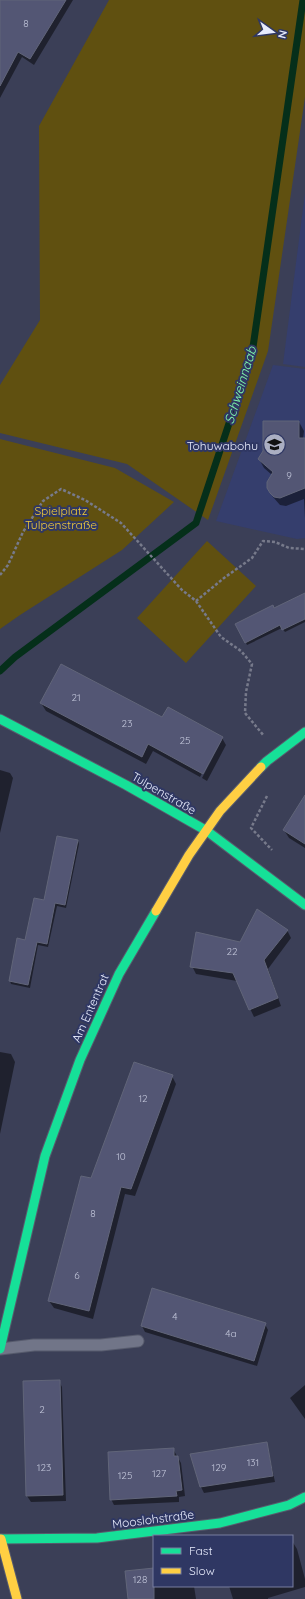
<svg xmlns="http://www.w3.org/2000/svg" width="305" height="1599" font-family="Quicksand,sans-serif">
<style>
.built{fill:#353e6d}
.green{fill:#605010}
.shadow{fill:#0007}
.lines{fill:none;stroke-linecap:round;stroke-linejoin:round}
.stream{stroke:#052f1a;stroke-width:7}
.building{fill:#535674;stroke:#616579}
.lane-casing{stroke:#575b6d;stroke-width:13}
.fast-casing{stroke:#575b6d;stroke-width:11}
.slow-casing{stroke:#575b6d;stroke-width:11}
.path{stroke:#777a8b;stroke-width:2.5;stroke-dasharray:3 2;stroke-linecap:butt}
.lane{stroke:#717588;stroke-width:11}
.fast{stroke:#16e098;stroke-width:9}
.slow{stroke:#ffcf43;stroke-width:9}
.labels{text-anchor:middle;dominant-baseline:central;stroke-width:4;stroke-linejoin:round;paint-order:stroke}
.number-label{font-size:10px;fill:#c2c6da}
.poi-label{font-size:12px;fill:#e7ebfc;stroke:#2f3763;text-anchor:end}
.park-label{font-size:12px;fill:#f0ca3a;stroke:#2f3763}
.street-label{font-size:12px;fill:#e7ebfc;stroke:#2f3763}
.water-label{font-size:13px;font-style:italic;fill:#81fcac;stroke:#2f3763}
</style>
<rect width="100%" height="100%" fill="#3b3f57"/>
<!-- built -->
<path class="built" d="M 305,193 L 305,367 L 283,364 Z
M 273,365 L 305,369 L 305,538 L 297,539 L 216,521 Z"/>
<!-- green -->
<path class="green" d="M 109,0 L 305,0 L 305,97 L 268,351 L 208,520 L 127,464 L 0,433 L 0,385 L 40,320 L 39,126 Z
M 0,439 L 115,468 L 174,502 L 122,550 L 20,615 L 0,629 Z
M 207,541 L 256,586 L 186,663 L 137,618 Z"/>
<!-- shadow -->
<path class="shadow" d="M 4,0 L 73,0 L 34,65 L 22,57 L 0,98 L 0,7 Z
M 299,422 L 304,431 L 303,439 L 305,439 L 305,518 L 304,499 L 286,506 L 280,505 L 273,497 L 268,488 L 272,475 L 264,468 L 259,459 Z
M 305,594 L 305,622 L 285,632 L 282,628 L 247,645 L 237,624 L 274,610 Z
M 41,703 L 222,738 L 226,745 L 207,781 L 202,778 L 222,740 L 220,740 L 200,777 L 153,751 L 146,764 L 46,711 Z
M 0,770 L 10,773 L 13,778 L 0,833 Z
M 305,797 L 305,848 L 289,838 L 284,830 Z
M 78,841 L 79,844 L 66,908 L 57,906 L 48,947 L 38,945 L 30,988 L 11,984 L 10,981 L 26,941 L 45,901 Z
M 287,930 L 291,938 L 268,969 L 281,1006 L 254,1017 L 237,981 L 196,974 L 192,966 L 240,943 Z
M 0,1052 L 11,1054 L 15,1062 L 0,1134 Z
M 172,1076 L 176,1084 L 135,1196 L 125,1194 L 93,1319 L 54,1308 L 49,1301 L 91,1180 Z
M 153,1290 L 265,1324 L 268,1330 L 257,1366 L 145,1332 L 142,1326 Z
M 59,1381 L 62,1387 L 66,1501 L 31,1502 L 27,1496 L 24,1382 Z
M 305,1385 L 305,1419 L 290,1398 Z
M 173,1449 L 181,1463 L 185,1496 L 179,1497 L 179,1502 L 114,1505 L 111,1499 Z
M 268,1449 L 275,1482 L 204,1493 L 201,1487 L 191,1455 Z
M 292,1541 L 297,1549 L 305,1579 L 305,1587 L 268,1598 L 268,1599 L 233,1599 L 229,1586 L 292,1586 Z
M 154,1569 L 154,1586 L 194,1586 L 196,1599 L 129,1599 Z"/>
<g class="lines">
<!-- stream -->
<path class="stream" d="M 0,671 L 15,657 L 196,523 L 252,354 L 303,0"/>
</g>
<!-- building -->
<path class="building" d="M 0,0 L 66,0 L 30,59 L 18,52 L 0,86 Z
M 263,421 L 299,421 L 299,438 L 305,438 L 305,488 L 280,498 L 274,497 L 270,493 L 267,488 L 267,482 L 273,472 L 258,459 L 263,451 Z
M 305,593 L 305,619 L 282,630 L 280,625 L 245,643 L 235,624 L 273,605 L 274,608 Z
M 61,664 L 162,717 L 168,707 L 223,737 L 203,774 L 148,744 L 142,757 L 40,703 Z
M 305,795 L 305,844 L 283,830 Z
M 57,836 L 78,840 L 65,905 L 55,903 L 47,944 L 37,942 L 28,985 L 9,981 L 17,938 L 25,940 L 34,898 L 44,900 Z
M 257,909 L 288,930 L 264,960 L 278,998 L 249,1010 L 233,973 L 190,967 L 196,932 L 240,942 Z
M 134,1062 L 173,1075 L 131,1189 L 121,1187 L 89,1311 L 48,1301 L 81,1176 L 91,1178 Z
M 152,1288 L 266,1323 L 254,1361 L 141,1326 Z
M 60,1380 L 63,1495 L 26,1496 L 23,1381 Z
M 267,1442 L 273,1476 L 200,1487 L 190,1454 Z
M 174,1448 L 174,1456 L 178,1456 L 182,1490 L 176,1491 L 177,1496 L 110,1500 L 108,1452 Z
M 154,1568 L 154,1599 L 128,1599 L 125,1571 Z"/>
<g class="lines">
<defs>
<path id="lane" d="M 0,1349 L 34,1345 L 101,1345 L 138,1341"/>
<path id="fast" d="M 0,719 L 126,785 L 207,831 L 305,905
M 261,767 L 267,761 L 305,732
M 0,1349 L 45,1156 L 80,1060 L 119,974 L 156,911
M 0,1539 L 97,1538 L 220,1523 L 289,1505 L 305,1497"/>
<path id="slow" d="M 156,911 L 189,855 L 220,811 L 261,767
M 1,1539 L 17,1599"/>
</defs>
<!-- lane casing -->
<use href="#lane" class="lane-casing"/>
<!-- fast casing -->
<use href="#fast" class="fast-casing"/>
<!-- slow casing -->
<use href="#slow" class="slow-casing"/>
<!-- path -->
<path class="path" d="M 0,575 L 8,565 L 23,532 L 43,501 L 61,489 L 85,500 L 121,523 L 182,590 L 196,601 L 224,578 L 252,558 L 263,541 L 275,542 L 289,548 L 305,549
M 196,601 L 221,637 L 241,651 L 252,664 L 246,692 L 245,713 L 264,736
M 267,796 L 251,828 L 272,850"/>
<!-- lane -->
<use href="#lane" class="lane"/>
<!-- fast -->
<use href="#fast" class="fast"/>
<!-- slow -->
<use href="#slow" class="slow"/>
</g>
<!-- icons -->
<defs>
<symbol id="school-disc" viewBox="-11 -11 22 22"><circle r="9.5" fill="#abafc2" stroke="#2f3763"/><path d="M0-5L7-2L0 1L-7-2ZM-4 1L0 2.5L4 1V4Q0 6-4 4Z" fill="#111"/></symbol>
</defs>
<g fill-rule="evenodd">
<use href="#school-disc" x="262" y="432" width="25" height="25"/>
</g>
<g class="labels">
<!-- number labels -->
<g class="number-label">
<text x="26" y="23">8</text>
<text x="289" y="475">9</text>
<text x="76" y="697">21</text>
<text x="127" y="723">23</text>
<text x="185" y="740">25</text>
<text x="232" y="951">22</text>
<text x="143" y="1098">12</text>
<text x="121" y="1156">10</text>
<text x="93" y="1213">8</text>
<text x="77" y="1275">6</text>
<text x="175" y="1316">4</text>
<text x="231" y="1333">4a</text>
<text x="42" y="1409">2</text>
<text x="253" y="1462">131</text>
<text x="44" y="1467">123</text>
<text x="219" y="1467">129</text>
<text x="159" y="1473">127</text>
<text x="125" y="1475">125</text>
<text x="140" y="1579">128</text>
</g>
<!-- poi labels -->
<g class="poi-label">
<text x="258" y="445">Tohuwabohu</text>
</g>
<!-- park labels -->
<g class="park-label">
<text x="61" y="510">Spielplatz<tspan x="61" dy="14">Tulpenstraße</tspan></text>
</g>
<!-- street labels -->
<g class="street-label">
<text transform="translate(164 793) rotate(30)">Tulpenstraße</text>
<text transform="translate(90 1008) rotate(-66)">Am Ententrat</text>
<text transform="translate(153 1519) rotate(-7)">Mooslohstraße</text>
</g>
<!-- water labels -->
<g class="water-label">
<text transform="translate(240 385) rotate(-73)">Schweinnaab</text>
</g>
</g>
<!-- legend -->
<rect x="153" y="1535" width="140" height="52" fill="#2f3763" stroke="#797fa0"/>
<rect x="161" y="1548" width="20" height="6" fill="#16e098" stroke="#797fa0"/>
<text x="189" y="1555" font-size="12" fill="#e7ebfc">Fast</text>
<rect x="161" y="1568" width="20" height="6" fill="#ffcf43" stroke="#797fa0"/>
<text x="189" y="1575" font-size="12" fill="#e7ebfc">Slow</text>
<!-- north arrow -->
<g transform="translate(273 32) rotate(104)" stroke="#2f3763" stroke-width="3" paint-order="stroke">
<path d="M0-3L7 15L0 10L-7 15Z" fill="#e7ebfc"/>
<text y="-6" font-size="11" font-weight="bold" text-anchor="middle" fill="#e7ebfc">N</text>
</g>
</svg>
